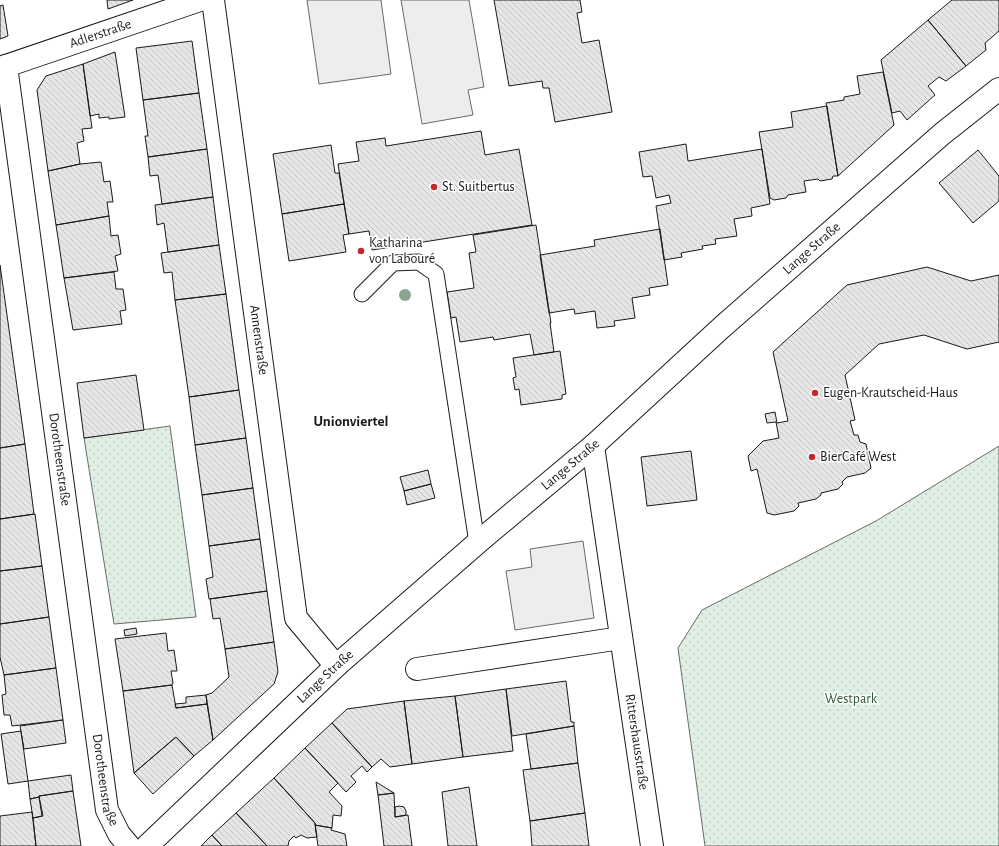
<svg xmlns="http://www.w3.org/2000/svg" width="999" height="846" font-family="'Alegreya Sans',sans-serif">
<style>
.park{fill:url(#park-dots);stroke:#6a6a6a}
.parking{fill:#ededed;stroke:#6a6a6a}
.building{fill:url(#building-back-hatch);stroke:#1a1a1a}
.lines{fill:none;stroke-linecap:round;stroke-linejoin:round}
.lane-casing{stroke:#1a1a1a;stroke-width:17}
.street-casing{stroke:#1a1a1a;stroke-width:24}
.lane{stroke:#fff;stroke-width:15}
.street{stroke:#fff;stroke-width:22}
.tree{fill:#8aa48f}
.poi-dot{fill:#c62828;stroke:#fff;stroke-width:1.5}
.labels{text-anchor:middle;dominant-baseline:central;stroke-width:3;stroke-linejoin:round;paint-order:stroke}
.street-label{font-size:14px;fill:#1a1a1a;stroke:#fff}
.poi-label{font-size:14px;fill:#1a1a1a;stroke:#fff;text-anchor:start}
.park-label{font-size:14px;fill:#2b5a34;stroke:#fff}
.neighbourhood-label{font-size:15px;font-weight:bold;fill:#1a1a1a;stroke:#fff}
</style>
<defs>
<pattern id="park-dots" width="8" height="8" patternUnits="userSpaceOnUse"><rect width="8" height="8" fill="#e0efe3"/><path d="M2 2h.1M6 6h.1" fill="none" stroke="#c0ccc2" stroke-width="1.8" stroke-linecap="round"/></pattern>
<pattern id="building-back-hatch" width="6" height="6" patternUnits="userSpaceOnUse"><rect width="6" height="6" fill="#e6e6e6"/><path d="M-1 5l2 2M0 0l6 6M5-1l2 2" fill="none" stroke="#c5c5c5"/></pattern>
</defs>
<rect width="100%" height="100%" fill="#fff"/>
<!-- park -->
<path class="park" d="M 170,426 L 196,617 L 114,624 L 84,438 Z
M 999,446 L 999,846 L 705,846 L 678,648 L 702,610 L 876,521 Z"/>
<!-- parking -->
<path class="parking" d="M 307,0 L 381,0 L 391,74 L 319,84 Z
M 401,0 L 469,0 L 484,87 L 468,90 L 473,115 L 422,124 Z
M 583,541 L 594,618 L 515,630 L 506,571 L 532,567 L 530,549 Z"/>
<!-- building -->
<path class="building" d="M 107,0 L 133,0 L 108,9 Z
M 494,0 L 580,0 L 582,12 L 577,13 L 582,43 L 599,40 L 612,112 L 555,122 L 549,88 L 543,88 L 542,81 L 509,86 Z
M 952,0 L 999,0 L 999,31 L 985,43 L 986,50 L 966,66 L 928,20 Z
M 3,5 L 8,36 L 0,39 L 0,6 Z
M 928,20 L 966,66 L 946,81 L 939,77 L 928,86 L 935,95 L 907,120 L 900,111 L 892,113 L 881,60 Z
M 192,41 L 199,93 L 143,100 L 136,48 Z
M 115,52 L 125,117 L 109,119 L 109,117 L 99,118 L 99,114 L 90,116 L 83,64 Z
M 83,64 L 92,128 L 82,129 L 84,141 L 77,143 L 80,164 L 48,171 L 37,90 L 46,76 Z
M 883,72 L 894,125 L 838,176 L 826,103 L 844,100 L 844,97 L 860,94 L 857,76 Z
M 199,93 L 207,149 L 148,157 L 145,136 L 148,136 L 143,100 Z
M 827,106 L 838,176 L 833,176 L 832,179 L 820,181 L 818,179 L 804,181 L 806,192 L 788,195 L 786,198 L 774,200 L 770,198 L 759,132 L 793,127 L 791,112 Z
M 481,131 L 485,155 L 519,149 L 532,225 L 372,250 L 369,231 L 349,234 L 338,164 L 359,161 L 356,142 L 385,138 L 386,146 Z
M 686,144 L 688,161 L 762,149 L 770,204 L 751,208 L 752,216 L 734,219 L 737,236 L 715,239 L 716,244 L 702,246 L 703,249 L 681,253 L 682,257 L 664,260 L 656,206 L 671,203 L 669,195 L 656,198 L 652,176 L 643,177 L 639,152 Z
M 331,145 L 335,173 L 339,173 L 344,204 L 282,214 L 273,154 Z
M 207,149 L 213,197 L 162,204 L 158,175 L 150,176 L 148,157 Z
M 978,150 L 999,176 L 999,201 L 973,223 L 939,183 Z
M 101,162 L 104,182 L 110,181 L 113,202 L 107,202 L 109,216 L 56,225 L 48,171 L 80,164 Z
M 213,197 L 219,245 L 168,252 L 164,223 L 157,225 L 155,205 Z
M 344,204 L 349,234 L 343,235 L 346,252 L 289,261 L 282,214 Z
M 109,216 L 111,236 L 118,235 L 121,254 L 115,256 L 118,271 L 64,278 L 56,225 Z
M 536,225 L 551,323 L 550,323 L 554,352 L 534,355 L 530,334 L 494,340 L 493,337 L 460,342 L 456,317 L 451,318 L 447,292 L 474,288 L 469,253 L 476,252 L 473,235 Z
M 660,229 L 668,285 L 649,288 L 650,295 L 632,298 L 635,318 L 614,321 L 615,326 L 597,328 L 595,311 L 575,314 L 574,309 L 549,313 L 540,255 L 595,246 L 594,240 Z
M 219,245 L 226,294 L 175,300 L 172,272 L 164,273 L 161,253 Z
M 0,265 L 25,444 L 0,448 Z
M 927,267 L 971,281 L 999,275 L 999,342 L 967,349 L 924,335 L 879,344 L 845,375 L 855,420 L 850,421 L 854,435 L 858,435 L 860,442 L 866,444 L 871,468 L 865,473 L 847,477 L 842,482 L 843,484 L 838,489 L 821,493 L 821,495 L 816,499 L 798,503 L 799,506 L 794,511 L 774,515 L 767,513 L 757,469 L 751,471 L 748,456 L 763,441 L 779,438 L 776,422 L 767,423 L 765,414 L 775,412 L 777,423 L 788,421 L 773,352 L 847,285 Z
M 114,272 L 116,289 L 123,289 L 126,310 L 120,311 L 122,324 L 73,330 L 64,278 Z
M 226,294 L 239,390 L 189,397 L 175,300 Z
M 560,351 L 566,394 L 562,395 L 562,399 L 521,405 L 519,389 L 515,390 L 513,378 L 516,377 L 513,358 Z
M 136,375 L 144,430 L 84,438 L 77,383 Z
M 239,390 L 246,438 L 195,445 L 189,397 Z
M 246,438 L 253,488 L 202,495 L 195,445 Z
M 25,444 L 34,514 L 0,519 L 0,448 Z
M 691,451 L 697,500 L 647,506 L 641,457 Z
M 428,470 L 431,484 L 404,491 L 400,477 Z
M 431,484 L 435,498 L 407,505 L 404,491 Z
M 253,488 L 260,539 L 209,546 L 202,495 Z
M 35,514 L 42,566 L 0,571 L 0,519 Z
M 260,539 L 267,591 L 209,599 L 206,579 L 213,577 L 209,546 Z
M 42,566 L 49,617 L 0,624 L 0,571 Z
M 267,591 L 274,642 L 225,649 L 220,618 L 213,619 L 210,599 Z
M 49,617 L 56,668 L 4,675 L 0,657 L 0,624 Z
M 136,628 L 137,634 L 125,636 L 124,630 Z
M 166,633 L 168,651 L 174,650 L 177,671 L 171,671 L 173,683 L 172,685 L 123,691 L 115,639 Z
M 274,642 L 278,672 L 274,684 L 213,740 L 206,695 L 212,693 L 229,677 L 225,649 Z
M 56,668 L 63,720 L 12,726 L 10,715 L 4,715 L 2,695 L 6,694 L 4,675 Z
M 566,681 L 571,722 L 574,722 L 574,726 L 512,736 L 506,689 Z
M 172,685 L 176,708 L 207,704 L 213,740 L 194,756 L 176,737 L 134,773 L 123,691 Z
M 506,689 L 513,751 L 463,757 L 455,696 Z
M 206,695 L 207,704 L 176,708 L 175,704 L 186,703 L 186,697 Z
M 455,696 L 463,757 L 412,764 L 404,701 Z
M 404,701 L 412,764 L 390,767 L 381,759 L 372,767 L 332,723 L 347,709 Z
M 63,720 L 66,743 L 24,749 L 20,726 Z
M 332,723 L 372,767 L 367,772 L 362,766 L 351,776 L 356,782 L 346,792 L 305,748 Z
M 574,726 L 578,763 L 531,769 L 526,734 Z
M 21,731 L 28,781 L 8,784 L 1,734 Z
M 176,737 L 194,756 L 153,794 L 134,773 Z
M 305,748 L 338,783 L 329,792 L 342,806 L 341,816 L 333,815 L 332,828 L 315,825 L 315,823 L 274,778 Z
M 578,763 L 585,813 L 530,821 L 523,770 Z
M 71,775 L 73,791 L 39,796 L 39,797 L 30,799 L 28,781 Z
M 274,778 L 315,823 L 317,837 L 307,838 L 301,835 L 296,838 L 294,836 L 289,841 L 288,846 L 267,846 L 236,813 Z
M 376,782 L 394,793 L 378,795 Z
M 469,787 L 477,846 L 448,846 L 442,792 Z
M 73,791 L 81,846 L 36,846 L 33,818 L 43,816 L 39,796 Z
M 394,793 L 395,817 L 408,815 L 412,846 L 384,846 L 378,795 Z
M 39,797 L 42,816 L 33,818 L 30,799 Z
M 399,806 L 404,807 L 406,811 L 406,815 L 395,817 L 395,807 Z
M 32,812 L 36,846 L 0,846 L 0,816 Z
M 236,813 L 267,846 L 222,846 L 212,835 Z
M 585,813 L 589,846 L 532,846 L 530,821 Z
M 315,825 L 332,828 L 331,830 L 345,834 L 347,846 L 318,846 Z
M 212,835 L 222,846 L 201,846 Z"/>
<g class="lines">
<defs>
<path id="lane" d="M 362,294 L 393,263 L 419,262 L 436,274 L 477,543"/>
<g id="street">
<path id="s1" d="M 213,0 L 296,618 L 336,666"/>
<path id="s2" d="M 6,66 L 107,810 L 119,834 L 129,846"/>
<path id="s3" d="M 0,68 L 200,0"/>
<path id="s4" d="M 593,446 L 652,846"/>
<path d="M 417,669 L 621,638"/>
<path id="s5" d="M 147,846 L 336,666 L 483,538 L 593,446 L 721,328 L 942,134 L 999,89"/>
</g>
</defs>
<!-- lane casing -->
<use href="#lane" class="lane-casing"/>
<!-- street casing -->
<use href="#street" class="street-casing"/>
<!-- lane -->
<use href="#lane" class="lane"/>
<!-- street -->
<use href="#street" class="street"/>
</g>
<!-- trees -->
<circle class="tree" cx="405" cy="295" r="6"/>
<!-- markers -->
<g class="poi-dot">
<circle cx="434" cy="187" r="4"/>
<circle cx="361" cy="251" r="4"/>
<circle cx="815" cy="393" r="4"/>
<circle cx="812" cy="457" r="4"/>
</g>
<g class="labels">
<!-- street labels -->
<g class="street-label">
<text stroke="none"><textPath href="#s3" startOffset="106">Adlerstraße</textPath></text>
<text stroke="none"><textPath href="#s5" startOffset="894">Lange Straße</textPath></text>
<text stroke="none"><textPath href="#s1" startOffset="343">Annenstraße</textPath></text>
<text stroke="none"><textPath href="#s2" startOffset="397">Dorotheenstraße</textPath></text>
<text stroke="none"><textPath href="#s5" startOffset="570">Lange Straße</textPath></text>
<text stroke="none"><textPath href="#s5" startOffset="246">Lange Straße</textPath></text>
<text stroke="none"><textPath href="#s4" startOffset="299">Rittershausstraße</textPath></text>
<text stroke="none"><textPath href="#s2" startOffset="721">Dorotheenstraße</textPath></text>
</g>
<!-- poi labels -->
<g class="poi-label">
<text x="442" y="187">St. Suitbertus</text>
<text x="369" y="243">Katharina<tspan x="369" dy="16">von Labouré</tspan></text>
<text x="823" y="393">Eugen-Krautscheid-Haus</text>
<text x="820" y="457">BierCafé West</text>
</g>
<!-- park labels -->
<g class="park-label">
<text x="851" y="699">Westpark</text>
</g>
<!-- neighbourhood labels -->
<g class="neighbourhood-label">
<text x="351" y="421">Unionviertel</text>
</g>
</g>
</svg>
